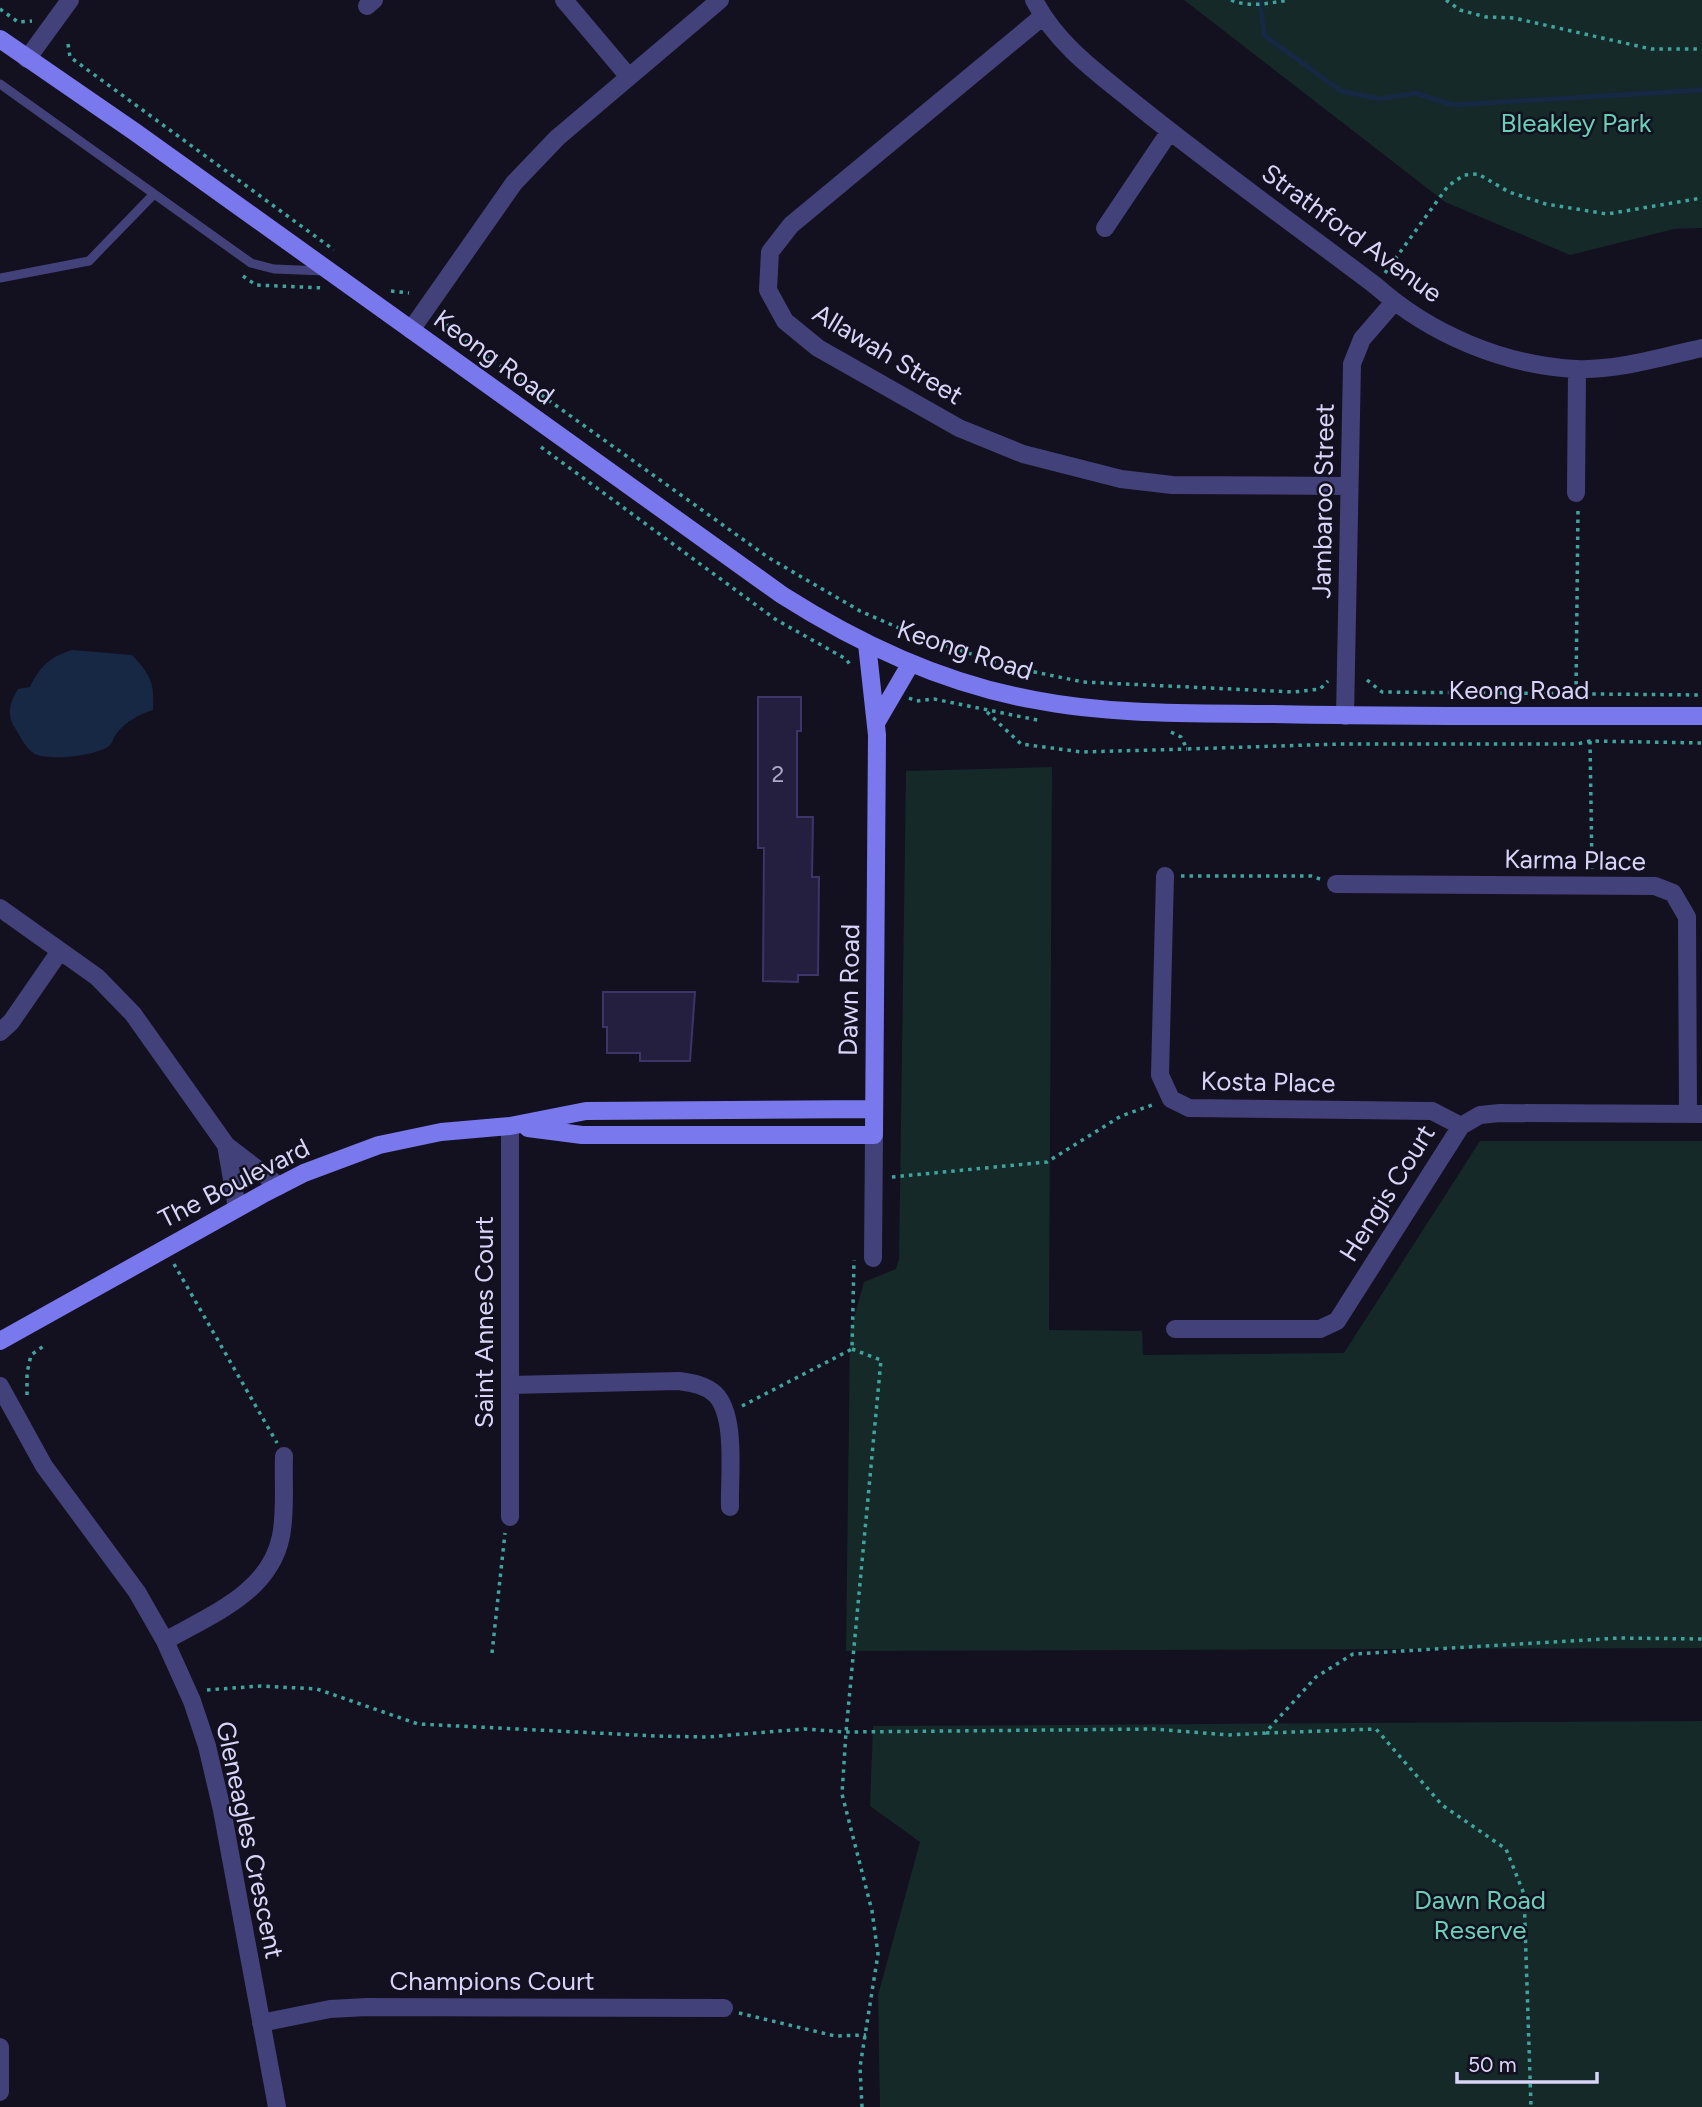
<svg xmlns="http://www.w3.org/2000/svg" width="1702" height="2107" font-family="Figtree,sans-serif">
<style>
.green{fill:#142928}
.water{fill:#162844}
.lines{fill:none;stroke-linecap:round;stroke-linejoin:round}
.stream{stroke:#162844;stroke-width:5}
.building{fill:#251f3f;stroke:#3d3468;stroke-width:2}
.path{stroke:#3ea49d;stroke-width:3.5;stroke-dasharray:3.5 5;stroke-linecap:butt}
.lane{stroke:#434179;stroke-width:9}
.street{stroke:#434179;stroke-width:18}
.secondary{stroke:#7a78ed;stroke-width:18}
.labels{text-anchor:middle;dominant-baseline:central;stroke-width:5;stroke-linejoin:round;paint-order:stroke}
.number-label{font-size:23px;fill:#aca8ca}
.park-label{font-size:26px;fill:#6ad0b5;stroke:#131020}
.street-label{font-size:26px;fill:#d9d5f9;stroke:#131020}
</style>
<rect width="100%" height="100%" fill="#131020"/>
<!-- green -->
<path class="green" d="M 1184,0 L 1702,0 L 1702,228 L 1674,229 L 1570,255 L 1445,202 Z
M 1052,767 L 1049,1330 L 1142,1331 L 1143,1355 L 1344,1353 L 1480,1141 L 1702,1141 L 1702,1648 L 846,1651 L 850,1332 L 864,1282 L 896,1269 L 899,1259 L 906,771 Z
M 1702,1721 L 1702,2107 L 880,2107 L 878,1995 L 920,1842 L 870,1806 L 873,1726 Z"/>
<!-- water -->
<path class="water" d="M 72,650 L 132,655 C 150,674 155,683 153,710 C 141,713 124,723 117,733 C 113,737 113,743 109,746 C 96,756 50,761 35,754 C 26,749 20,736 15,728 C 6,714 10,702 18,689 L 30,687 C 40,666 50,657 72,650 Z"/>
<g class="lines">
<!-- stream -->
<path class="stream" d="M 1259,0 L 1265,36 L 1341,91 L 1380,99 L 1415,93 L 1453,105 L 1702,90"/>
</g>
<!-- building -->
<path class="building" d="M 758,697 L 801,697 L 801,731 L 797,731 L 797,817 L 813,817 L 812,877 L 819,877 L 818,975 L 798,975 L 798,982 L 763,981 L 764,848 L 758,848 Z
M 603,992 L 695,992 L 690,1061 L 640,1061 L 640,1053 L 607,1053 L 607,1027 L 603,1027 Z"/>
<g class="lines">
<!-- path -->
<path class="path" d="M 1231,0 C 1251,8 1269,3 1289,0
M 1446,0 L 1460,10 L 1486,17 L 1514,18 L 1651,49 L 1702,49
M 0,9 L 18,22 L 32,21
M 68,44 L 70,57 L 334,250
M 1385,273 L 1448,186 L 1464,175 L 1478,174 L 1509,192 L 1546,204 L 1607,214 L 1702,198
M 243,276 L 256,285 L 323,288
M 391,291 L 409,293
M 444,316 L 449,329 L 769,558 L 860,611 L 922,638 L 1011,667 L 1083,682 L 1294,692 L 1320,689 L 1328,681
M 541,447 L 775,619 L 846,659 L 851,666
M 1367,680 L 1382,692 L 1702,695
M 1576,693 L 1578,509
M 909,698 L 916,701 L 934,699 L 1042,721
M 987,712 L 1021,744 L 1082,752 L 1187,749
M 1171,732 L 1181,737 L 1187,749 L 1340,744 L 1577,744 L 1590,741 L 1702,743
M 1590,741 L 1592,869
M 1181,876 L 1311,876 L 1320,879
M 892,1177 L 1047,1162 L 1121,1116 L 1155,1104
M 174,1264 L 277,1443
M 852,1349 L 881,1360 L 846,1732 L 842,1794 L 872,1911 L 878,1954 L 860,2067 L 862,2107
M 27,1395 L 27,1373 L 31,1355 L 45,1345
M 742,1406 L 852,1349 L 854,1260
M 492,1653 L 505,1533
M 207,1690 L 261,1686 L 317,1689 L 418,1724 L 656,1736 L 707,1737 L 804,1729 L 846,1732 L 1153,1729 L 1229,1735 L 1265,1733 L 1316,1677 L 1353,1654 L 1619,1638 L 1702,1639
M 1266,1733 L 1376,1729 L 1442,1805 L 1506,1849 L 1524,1894 L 1531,2107
M 739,2013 L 835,2036 L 866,2035"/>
<!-- lane -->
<path class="lane" d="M 0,84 L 251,263 L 274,269 L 324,271
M 0,278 L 89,261 L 153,195"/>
<!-- street -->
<path class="street" d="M 564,0 L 629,77
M 1034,0 C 1058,47 1102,76 1142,109 C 1218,170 1298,227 1376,286 C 1430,334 1503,365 1575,369 C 1617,371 1661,357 1702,348
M 367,6 L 374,0
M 1042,17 L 791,225 L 770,252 L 768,290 L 785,321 L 818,348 L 959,428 L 1023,454 L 1121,479 L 1172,485 L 1349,486
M 27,59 L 70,0
M 1105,228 L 1170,131
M 411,330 L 514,183 L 557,138 L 720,0
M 1576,493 L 1577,369
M 1345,716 L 1352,364 L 1362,339 L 1394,302
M 1165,876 L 1160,1075 L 1171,1099 L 1189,1108 L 1432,1111 L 1461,1126
M 1336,884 L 1655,886 L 1673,893 L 1687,917 L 1688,1114
M 0,908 L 97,977 L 133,1014 L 226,1145 L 279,1186
M 0,1032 L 11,1022 L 60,951
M 226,1145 L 237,1208
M 873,1258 L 874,1135
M 1175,1329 L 1320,1329 L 1337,1321 L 1461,1126 L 1480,1115 L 1500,1113 L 1702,1114
M 510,1385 L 679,1381 C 693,1383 705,1385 715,1394 C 737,1415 729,1478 730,1507
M 0,1386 L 44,1466 L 137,1592 L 165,1641 L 192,1701 L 207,1746 L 222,1810 L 277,2107
M 510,1517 L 510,1126
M 165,1641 C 210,1615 270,1593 281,1536 C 286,1511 283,1482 284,1456
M 261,2023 L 330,2009 L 367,2007 L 724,2008
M 0,2047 L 0,2092"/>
<!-- secondary -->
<path class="secondary" d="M 0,39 L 135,132 L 782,595 C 859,644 944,684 1035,700 C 1112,715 1194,713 1273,714 C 1416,717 1559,716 1702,716
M 876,723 L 911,663
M 528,1128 L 582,1135 L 874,1135 L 877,735 L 867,644
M 0,1341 L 265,1193 L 304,1173 L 379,1145 L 441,1132 L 510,1126 L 586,1111 L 874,1109"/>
</g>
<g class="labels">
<!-- number labels -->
<g class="number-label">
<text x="778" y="774">2</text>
</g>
<!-- park labels -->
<g class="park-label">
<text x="1576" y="123">Bleakley Park</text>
<text x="1480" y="1900">Dawn Road<tspan x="1480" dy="30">Reserve</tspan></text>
</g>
<!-- street labels -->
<g class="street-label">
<text transform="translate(1352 233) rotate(36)">Strathford Avenue</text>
<text transform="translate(888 354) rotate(31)">Allawah Street</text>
<text transform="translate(494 357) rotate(36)">Keong Road</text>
<text transform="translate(1323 501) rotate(-89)">Jambaroo Street</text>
<text transform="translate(965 650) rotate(18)">Keong Road</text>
<text x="1519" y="690">Keong Road</text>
<text transform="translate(1575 860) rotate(1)">Karma Place</text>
<text transform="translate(849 990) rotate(-89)">Dawn Road</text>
<text transform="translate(1268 1082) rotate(1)">Kosta Place</text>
<text transform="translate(234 1183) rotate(-27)">The Boulevard</text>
<text transform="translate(1387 1193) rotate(-58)">Hengis Court</text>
<text transform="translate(484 1322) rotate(-90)">Saint Annes Court</text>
<text transform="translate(250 1840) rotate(78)">Gleneagles Crescent</text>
<text x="492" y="1981">Champions Court</text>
</g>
</g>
<!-- scale -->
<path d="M1457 2072v10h140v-10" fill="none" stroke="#d9d5f9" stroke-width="3.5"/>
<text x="1468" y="2072" font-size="21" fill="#d9d5f9" stroke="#131020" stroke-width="5" paint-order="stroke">50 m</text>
</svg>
